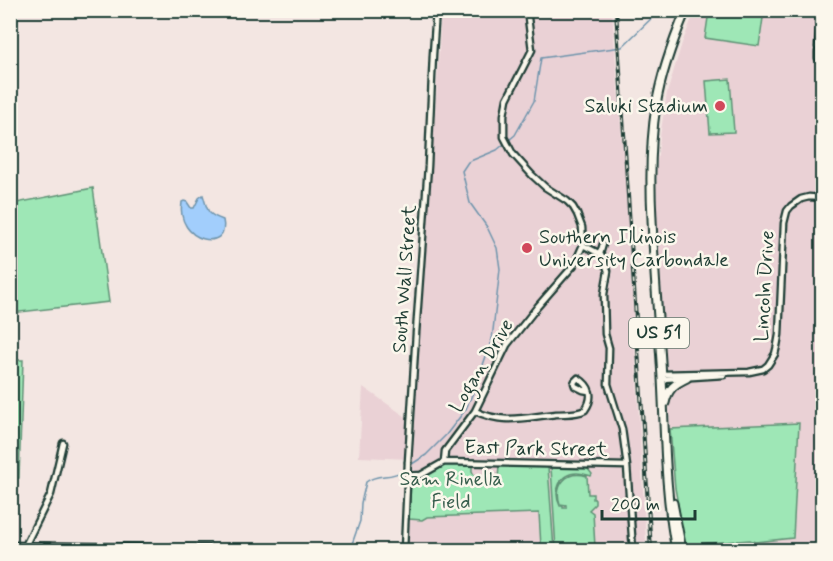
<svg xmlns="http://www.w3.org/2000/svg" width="833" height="561" font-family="Mynerve,sans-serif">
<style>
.built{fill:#ead1d5}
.green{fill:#9ee7b6;stroke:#5e9275;stroke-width:1.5}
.water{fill:#a2cefc;stroke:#6e94ac;stroke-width:1.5}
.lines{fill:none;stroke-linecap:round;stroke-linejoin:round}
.stream{stroke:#6e94ac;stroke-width:1.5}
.tertiary-casing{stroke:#1f3d34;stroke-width:9}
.secondary-casing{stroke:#1f3d34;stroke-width:9}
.trunk-casing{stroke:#1f3d34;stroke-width:11}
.tertiary{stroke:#fbf7ec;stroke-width:4.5}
.secondary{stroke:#fbf7ec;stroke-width:4.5}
.trunk{stroke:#fbf7ec;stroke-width:7}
.rail-casing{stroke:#1f3d34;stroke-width:4}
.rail{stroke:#fbf7ec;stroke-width:1.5;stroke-dasharray:4.5;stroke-linecap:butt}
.poi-dot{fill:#d1495b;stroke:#fbf7ec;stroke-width:2}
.labels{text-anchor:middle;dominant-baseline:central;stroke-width:5;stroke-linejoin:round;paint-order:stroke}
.shield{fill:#fbf7ec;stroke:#61756b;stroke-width:1.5}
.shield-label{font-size:18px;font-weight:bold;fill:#1f3d34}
.poi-label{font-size:20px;fill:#1f3d34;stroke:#fbf7ec;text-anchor:end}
.street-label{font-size:20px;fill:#1f3d34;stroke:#fbf7ec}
.park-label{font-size:20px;fill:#385f4e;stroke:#fbf7ec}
</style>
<rect width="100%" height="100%" fill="#f3e6e2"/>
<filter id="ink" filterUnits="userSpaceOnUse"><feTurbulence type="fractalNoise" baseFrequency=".0167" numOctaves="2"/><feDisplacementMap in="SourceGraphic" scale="12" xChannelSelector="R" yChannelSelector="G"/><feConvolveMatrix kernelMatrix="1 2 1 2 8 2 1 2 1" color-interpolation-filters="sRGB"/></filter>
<g filter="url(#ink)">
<!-- built -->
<path class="built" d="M 441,11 L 612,11 L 627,205 L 646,543 L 636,544 L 637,550 L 408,550 L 412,459 L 359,457 L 363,387 L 412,421 L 437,87 Z
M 695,11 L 822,11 L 822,550 L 686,550 L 675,488 L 671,448 L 669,394 L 667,388 L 657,237 L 657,163 L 660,136 L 667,93 L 682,43 Z"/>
<!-- green -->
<path class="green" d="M 709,11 L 764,11 L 759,46 L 705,38 Z
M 730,79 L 734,132 L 710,133 L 706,81 Z
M 93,188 L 109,302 L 11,313 L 11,204 Z
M 11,360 L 23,360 L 19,478 L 11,478 Z
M 799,423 L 793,538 L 755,542 L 750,540 L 685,545 L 675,488 L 670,429 Z
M 445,464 L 472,465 L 472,471 L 474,475 C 483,476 489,480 498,480 L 499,465 L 548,467 L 554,550 L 538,550 L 541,547 L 539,513 L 427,517 L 422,520 L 409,519 L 411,480 C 416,478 421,478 426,475 C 433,471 438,467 445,464 Z
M 551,467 L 584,467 L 588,469 L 592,474 L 591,476 C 587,475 582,473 577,473 C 559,473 553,492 560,506 L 563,506 L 563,508 L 566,508 L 566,505 L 560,504 C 554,485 566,470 587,476 L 588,494 L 593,494 L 593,499 L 595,499 L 595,504 L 589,510 L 593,513 L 595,547 L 597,547 L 597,550 L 556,550 Z"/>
<!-- water -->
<path class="water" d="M 203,195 C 208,211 206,214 223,220 C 231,253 175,243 182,202 L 184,201 L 187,202 L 191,208 L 194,208 L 199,198 Z"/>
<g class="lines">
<!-- stream -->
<path class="stream" d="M 412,464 L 426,455 L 446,435 L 466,409 L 475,388 L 492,339 L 500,269 L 497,248 L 487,227 L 470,203 L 462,171 L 468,162 L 497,150 L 515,135 L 534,101 L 541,58 L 622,47 L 660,10
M 352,544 L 360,521 L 361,503 L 366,482 C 377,473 391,479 402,471"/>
<defs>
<path id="tertiary" d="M 821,49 L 818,52 L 818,58 L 822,63
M 820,50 L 818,47 L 821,10
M 583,245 L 600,254 L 604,260 L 608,271 L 604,294 L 605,334 L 609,348 L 608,384 L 622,429 L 627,466 L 633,550
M 600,254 L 603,244
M 662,374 L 749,372 L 763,369 L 768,365 L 775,354 L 777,346 L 779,335 L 784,223 L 787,211 L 791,206 L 801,199 L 809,197 L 822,198
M 662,379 L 724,375
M 475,411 C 504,425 526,417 556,414 C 566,413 576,415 585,410 C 594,397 591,386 578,378 L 575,381 L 574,383 L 575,386 L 583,390 L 589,391
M 408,462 L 416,333 L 428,166 L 433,54 L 436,10
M 444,462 L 627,466
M 407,476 L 421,475 L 444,462 L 445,451 L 475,411 L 507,345 L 538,306 L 574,265 L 583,245 L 582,227 L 577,214 L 573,207 L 567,201 L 545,187 L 532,175 L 513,154 L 504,137 L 504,115 L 507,99 L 532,50 L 527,10
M 10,545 L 315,550
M 23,550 L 51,494 L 63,443"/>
<path id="secondary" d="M 404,550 L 408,462"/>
<path id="trunk" d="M 665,403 C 668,389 674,384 687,378
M 673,503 L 682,550
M 676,550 C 665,494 665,436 662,378 C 659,325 654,272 652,219 C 650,181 650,144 656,106 C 661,73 673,41 686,10"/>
</defs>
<!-- tertiary casing -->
<use href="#tertiary" class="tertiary-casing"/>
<!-- secondary casing -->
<use href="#secondary" class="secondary-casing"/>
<!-- trunk casing -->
<use href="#trunk" class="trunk-casing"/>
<!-- tertiary -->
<use href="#tertiary" class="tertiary"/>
<!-- secondary -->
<use href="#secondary" class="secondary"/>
<!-- trunk -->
<use href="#trunk" class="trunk"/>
<defs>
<path id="rail" d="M 616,10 L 651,550"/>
</defs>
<!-- rail casing -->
<use href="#rail" class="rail-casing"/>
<!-- rail -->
<use href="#rail" class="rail"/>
</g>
</g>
<!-- markers -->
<g class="poi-dot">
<circle cx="720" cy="106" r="6"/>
<circle cx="527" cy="248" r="6"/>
</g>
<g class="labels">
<!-- shield labels -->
<rect class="shield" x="629" y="318" width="60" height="30" rx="4.5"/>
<g class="shield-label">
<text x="659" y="333">US 51</text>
</g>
<!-- poi labels -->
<g class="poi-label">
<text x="708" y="106">Saluki Stadium</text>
<text x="539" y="237" text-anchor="start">Southern Illinois<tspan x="539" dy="23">University Carbondale</tspan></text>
</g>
<!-- street labels -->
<g class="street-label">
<text transform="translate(405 279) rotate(-86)">South Wall Street</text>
<text transform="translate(765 286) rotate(-87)">Lincoln Drive</text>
<text transform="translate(482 366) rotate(-59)">Logan Drive</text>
<text transform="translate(536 449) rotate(1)">East Park Street</text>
</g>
<!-- park labels -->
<g class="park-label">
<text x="451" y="479">Sam Rinella<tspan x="451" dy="23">Field</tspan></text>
</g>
</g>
<!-- margin -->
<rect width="833" height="561" fill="none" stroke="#fbf7ec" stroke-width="36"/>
<rect x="18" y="18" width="797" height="525" fill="none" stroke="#1f3d34" stroke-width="2" filter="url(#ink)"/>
<!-- scale -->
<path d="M602 510v9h93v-9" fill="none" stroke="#1f3d34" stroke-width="3"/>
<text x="611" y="510" font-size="18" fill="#1f3d34" stroke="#fbf7ec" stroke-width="4.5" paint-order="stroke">200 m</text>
</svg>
